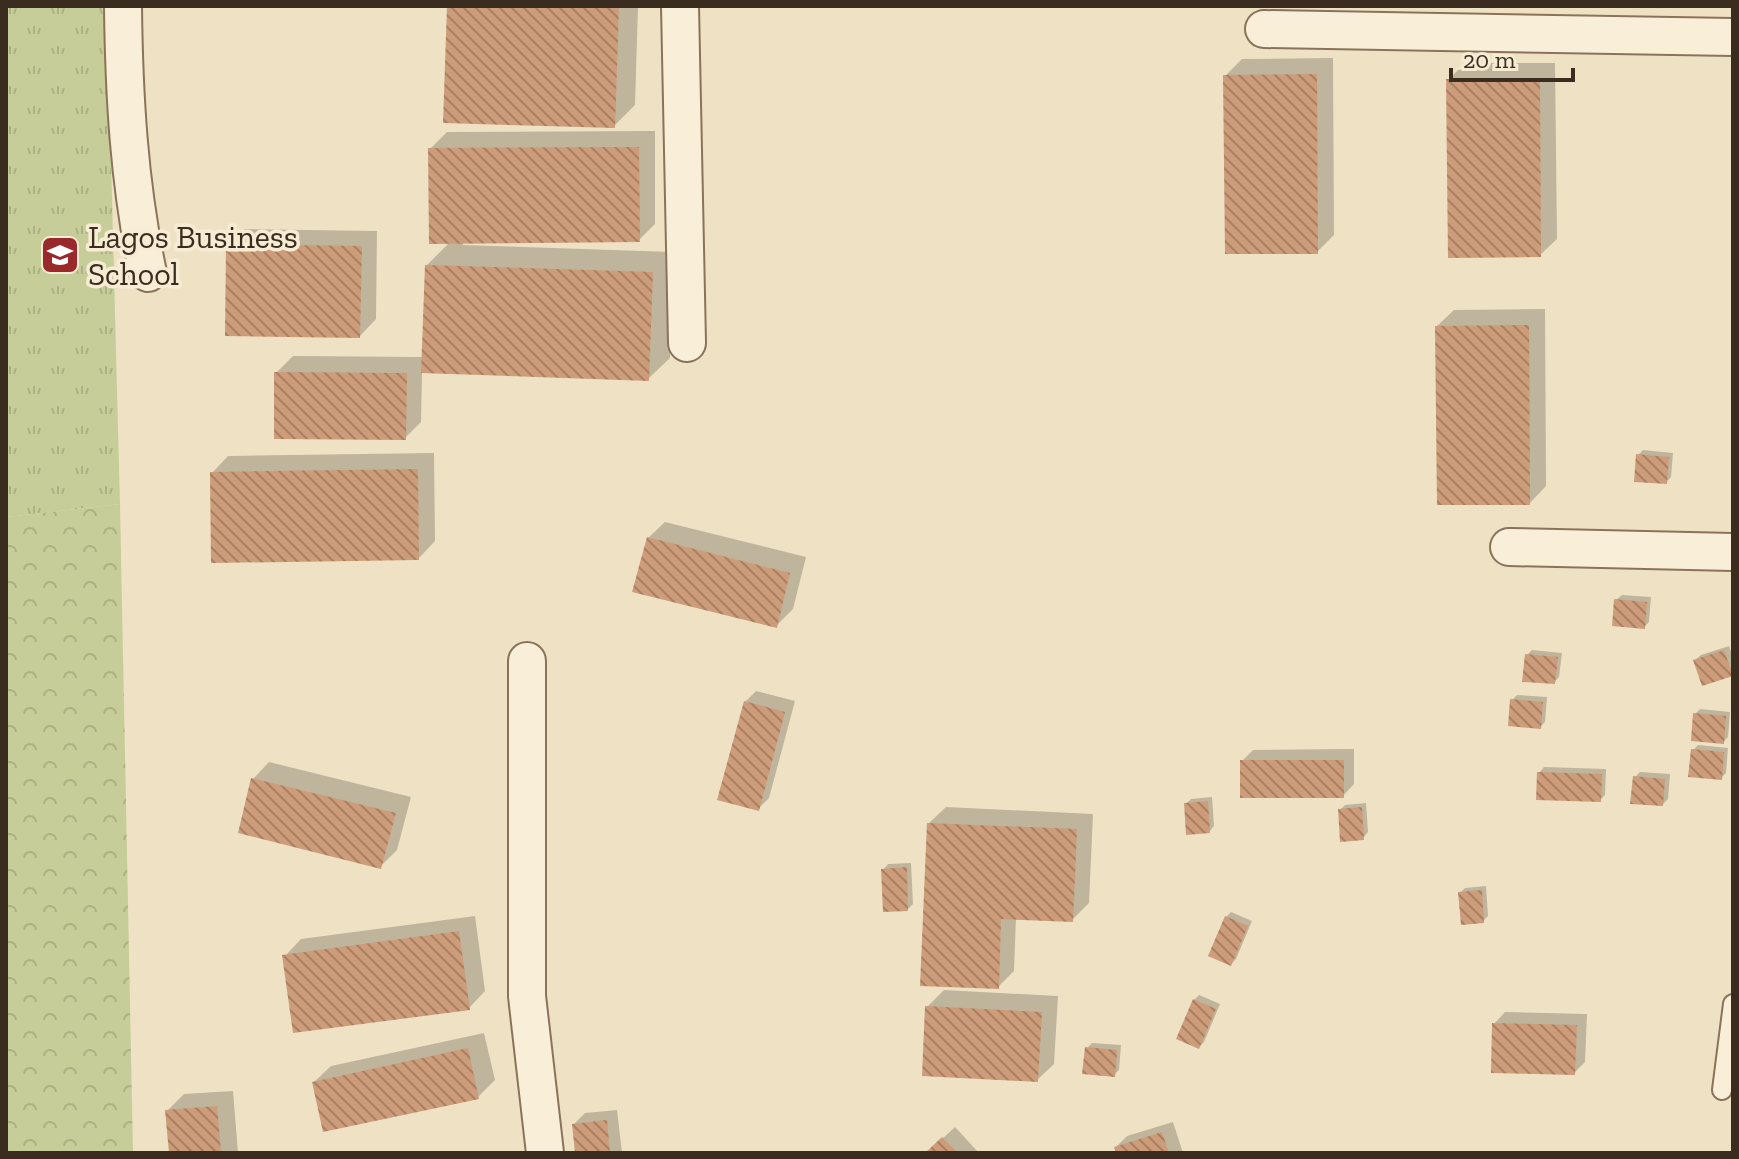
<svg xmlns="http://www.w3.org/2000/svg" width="1739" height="1159" font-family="'Zilla Slab',serif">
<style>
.grass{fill:url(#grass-tufts)}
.forest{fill:url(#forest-crowns)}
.shadow{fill:#0003}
.building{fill:url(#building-back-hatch)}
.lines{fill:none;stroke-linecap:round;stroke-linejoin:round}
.service-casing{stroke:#8a735a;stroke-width:22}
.minor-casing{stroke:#8a735a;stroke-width:40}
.service{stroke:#f9efd8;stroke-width:18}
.minor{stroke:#f9efd8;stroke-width:36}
.labels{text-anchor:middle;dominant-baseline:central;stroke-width:7;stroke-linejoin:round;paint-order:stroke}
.poi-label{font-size:32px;fill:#3a2c1e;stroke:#f6ecd4;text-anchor:start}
</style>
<defs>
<pattern id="grass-tufts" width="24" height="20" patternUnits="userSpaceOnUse" patternTransform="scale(2)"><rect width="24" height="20" fill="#c7cd98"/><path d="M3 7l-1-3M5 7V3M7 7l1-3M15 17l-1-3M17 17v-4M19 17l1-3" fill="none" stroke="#acb083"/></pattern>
<pattern id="forest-crowns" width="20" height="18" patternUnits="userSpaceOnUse" patternTransform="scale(2)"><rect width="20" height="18" fill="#c7cd98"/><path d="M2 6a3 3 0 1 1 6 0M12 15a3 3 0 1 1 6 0" fill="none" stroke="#acb083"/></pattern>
<pattern id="building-back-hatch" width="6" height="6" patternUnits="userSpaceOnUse" patternTransform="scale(2)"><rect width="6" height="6" fill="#cd9c7a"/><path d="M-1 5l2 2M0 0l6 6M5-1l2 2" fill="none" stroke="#a77f63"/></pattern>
</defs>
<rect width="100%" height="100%" fill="#efe2c4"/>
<!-- grass -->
<path class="grass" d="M 6,6 L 107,6 L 120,504 L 6,517 Z"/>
<!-- forest -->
<path class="forest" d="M 120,504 L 133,1153 L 6,1153 L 6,517 Z"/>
<!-- shadow -->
<path class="shadow" d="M 449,6 L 638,6 L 635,105 L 614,126 Z
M 1333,58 L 1334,235 L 1317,252 L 1225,76 L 1242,59 Z
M 1465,63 L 1555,63 L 1557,239 L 1540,255 L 1448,80 Z
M 655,131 L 655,224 L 639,240 L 463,241 L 463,245 L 673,252 L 670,358 L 649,378 L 422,371 L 421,422 L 405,438 L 276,373 L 293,356 L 424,357 L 427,265 L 451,241 L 430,149 L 447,132 Z
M 245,229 L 377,231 L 376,319 L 360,336 L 228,245 Z
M 1545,309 L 1546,486 L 1530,503 L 1437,326 L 1454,310 Z
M 1643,450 L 1673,453 L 1671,477 L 1666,482 L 1638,455 Z
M 434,453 L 435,541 L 419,558 L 212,473 L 228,456 Z
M 665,522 L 806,557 L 793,609 L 776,626 L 648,538 Z
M 1622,595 L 1651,597 L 1649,622 L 1644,627 L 1616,600 Z
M 1729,646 L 1733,657 L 1732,674 L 1695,660 L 1701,655 Z
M 1532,650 L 1562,653 L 1559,677 L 1554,682 L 1527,655 Z
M 756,691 L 795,701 L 769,798 L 758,809 L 745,702 Z
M 1517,695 L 1547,697 L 1545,722 L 1540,727 L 1512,700 Z
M 1700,709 L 1730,712 L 1728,737 L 1723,742 L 1695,714 Z
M 1698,745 L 1728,748 L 1726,773 L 1721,778 L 1693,750 Z
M 1354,749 L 1354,784 L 1343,796 L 1242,761 L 1253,750 Z
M 269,762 L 411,797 L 397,850 L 381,866 L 253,779 Z
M 1544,767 L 1606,769 L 1605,795 L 1600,800 L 1539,773 Z
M 1640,772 L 1670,774 L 1668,799 L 1663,804 L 1635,777 Z
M 1212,797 L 1214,826 L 1209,832 L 1186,804 L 1191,799 Z
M 1366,803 L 1368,832 L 1363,838 L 1340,810 L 1345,805 Z
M 946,807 L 1093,814 L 1089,903 L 1072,920 L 1016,917 L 1014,971 L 998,987 L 929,823 Z
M 911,863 L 913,904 L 908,909 L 883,870 L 888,864 Z
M 1486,886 L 1488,916 L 1483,921 L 1460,893 L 1465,888 Z
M 1231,912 L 1252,921 L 1236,959 L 1231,964 L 1226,917 Z
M 475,916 L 485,991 L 469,1008 L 285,956 L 301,939 Z
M 944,990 L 1058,996 L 1054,1064 L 1037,1080 L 927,1007 Z
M 1199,995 L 1220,1004 L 1204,1042 L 1199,1047 L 1194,1000 Z
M 1505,1012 L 1587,1014 L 1585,1062 L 1574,1073 L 1494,1024 Z
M 484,1033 L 495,1080 L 478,1097 L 314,1082 L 331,1066 Z
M 1092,1043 L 1121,1045 L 1119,1070 L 1114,1075 L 1087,1048 Z
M 233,1091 L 238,1153 L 171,1153 L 167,1111 L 184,1094 Z
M 617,1110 L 622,1153 L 577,1153 L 574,1124 L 585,1113 Z
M 1173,1122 L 1183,1153 L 1118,1153 L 1116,1147 L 1127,1136 Z
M 955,1127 L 979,1153 L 927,1153 Z"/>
<!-- building -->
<path class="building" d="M 447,6 L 619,6 L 615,128 L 443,123 Z
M 1317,74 L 1318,254 L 1225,254 L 1223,75 Z
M 1540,78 L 1541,257 L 1448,258 L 1446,79 Z
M 639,147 L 640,242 L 429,244 L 428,148 Z
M 226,244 L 362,246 L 360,338 L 225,336 Z
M 425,265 L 653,272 L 649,381 L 421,373 Z
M 1529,325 L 1530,505 L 1437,505 L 1435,326 Z
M 274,372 L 407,373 L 406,440 L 274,439 Z
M 1636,454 L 1669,457 L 1667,484 L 1634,482 Z
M 418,469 L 419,560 L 211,563 L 210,472 Z
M 647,537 L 790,573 L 777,628 L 632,592 Z
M 1614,599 L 1647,602 L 1645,629 L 1612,626 Z
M 1724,650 L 1733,676 L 1702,686 L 1693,660 Z
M 1525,654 L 1558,657 L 1555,684 L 1522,682 Z
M 1510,699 L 1543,702 L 1541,729 L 1508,726 Z
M 744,701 L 785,712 L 759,811 L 717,800 Z
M 1693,713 L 1726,716 L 1724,744 L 1691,741 Z
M 1691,749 L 1724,752 L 1722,780 L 1688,777 Z
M 1240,760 L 1344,760 L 1344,798 L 1240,798 Z
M 1537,772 L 1602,774 L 1601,802 L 1536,800 Z
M 1633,776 L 1665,779 L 1663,806 L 1630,804 Z
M 251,778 L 396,813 L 381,869 L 238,833 Z
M 1208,801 L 1210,833 L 1186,835 L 1184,803 Z
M 1362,807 L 1364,840 L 1340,842 L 1338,809 Z
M 927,823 L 1077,829 L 1073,922 L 1001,919 L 999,989 L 920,986 Z
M 907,867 L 908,911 L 883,912 L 881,869 Z
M 1482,890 L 1484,923 L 1461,925 L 1458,892 Z
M 1225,916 L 1248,926 L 1231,966 L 1208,956 Z
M 459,931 L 470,1010 L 293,1033 L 282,955 Z
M 1193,999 L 1216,1009 L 1199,1049 L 1176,1039 Z
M 925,1006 L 1042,1012 L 1038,1082 L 922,1076 Z
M 1492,1023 L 1577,1025 L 1575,1075 L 1491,1073 Z
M 1085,1047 L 1117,1050 L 1115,1077 L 1082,1074 Z
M 468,1048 L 479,1099 L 323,1132 L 312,1082 Z
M 217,1106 L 221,1153 L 169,1153 L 165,1110 Z
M 607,1120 L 610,1153 L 575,1153 L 572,1124 Z
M 1162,1132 L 1169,1153 L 1116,1153 L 1114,1147 Z
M 942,1137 L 958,1153 L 925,1153 Z"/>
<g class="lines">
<defs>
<path id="service" d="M 1722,1090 L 1733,1004"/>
<path id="minor" d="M 123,6 C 124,96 129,184 148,273
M 680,6 L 687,343
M 1264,29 L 1733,37
M 1509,547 L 1733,552
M 527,661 L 527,996 L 545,1153"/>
</defs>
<!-- service casing -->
<use href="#service" class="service-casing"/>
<!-- minor casing -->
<use href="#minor" class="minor-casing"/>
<!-- service -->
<use href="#service" class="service"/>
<!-- minor -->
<use href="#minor" class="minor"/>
</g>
<!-- icons -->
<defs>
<symbol id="university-square" viewBox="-11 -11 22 22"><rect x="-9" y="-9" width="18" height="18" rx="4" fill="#9a292b" stroke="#f6ecd4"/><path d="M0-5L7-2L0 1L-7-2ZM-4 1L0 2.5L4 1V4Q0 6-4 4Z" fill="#fff"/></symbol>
</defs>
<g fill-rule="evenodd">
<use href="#university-square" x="38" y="233" width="44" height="44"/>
</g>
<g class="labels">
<!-- poi labels -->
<g class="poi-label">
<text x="88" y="237">Lagos Business<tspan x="88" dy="37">School</tspan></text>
</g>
</g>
<!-- border -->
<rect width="1739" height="1159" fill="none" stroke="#3a2c1e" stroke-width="16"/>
<!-- scale -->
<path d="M1451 68v12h122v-12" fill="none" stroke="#3a2c1e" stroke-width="4"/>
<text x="1463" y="68" font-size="24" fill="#3a2c1e" stroke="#f6ecd4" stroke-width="6" paint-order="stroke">20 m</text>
</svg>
